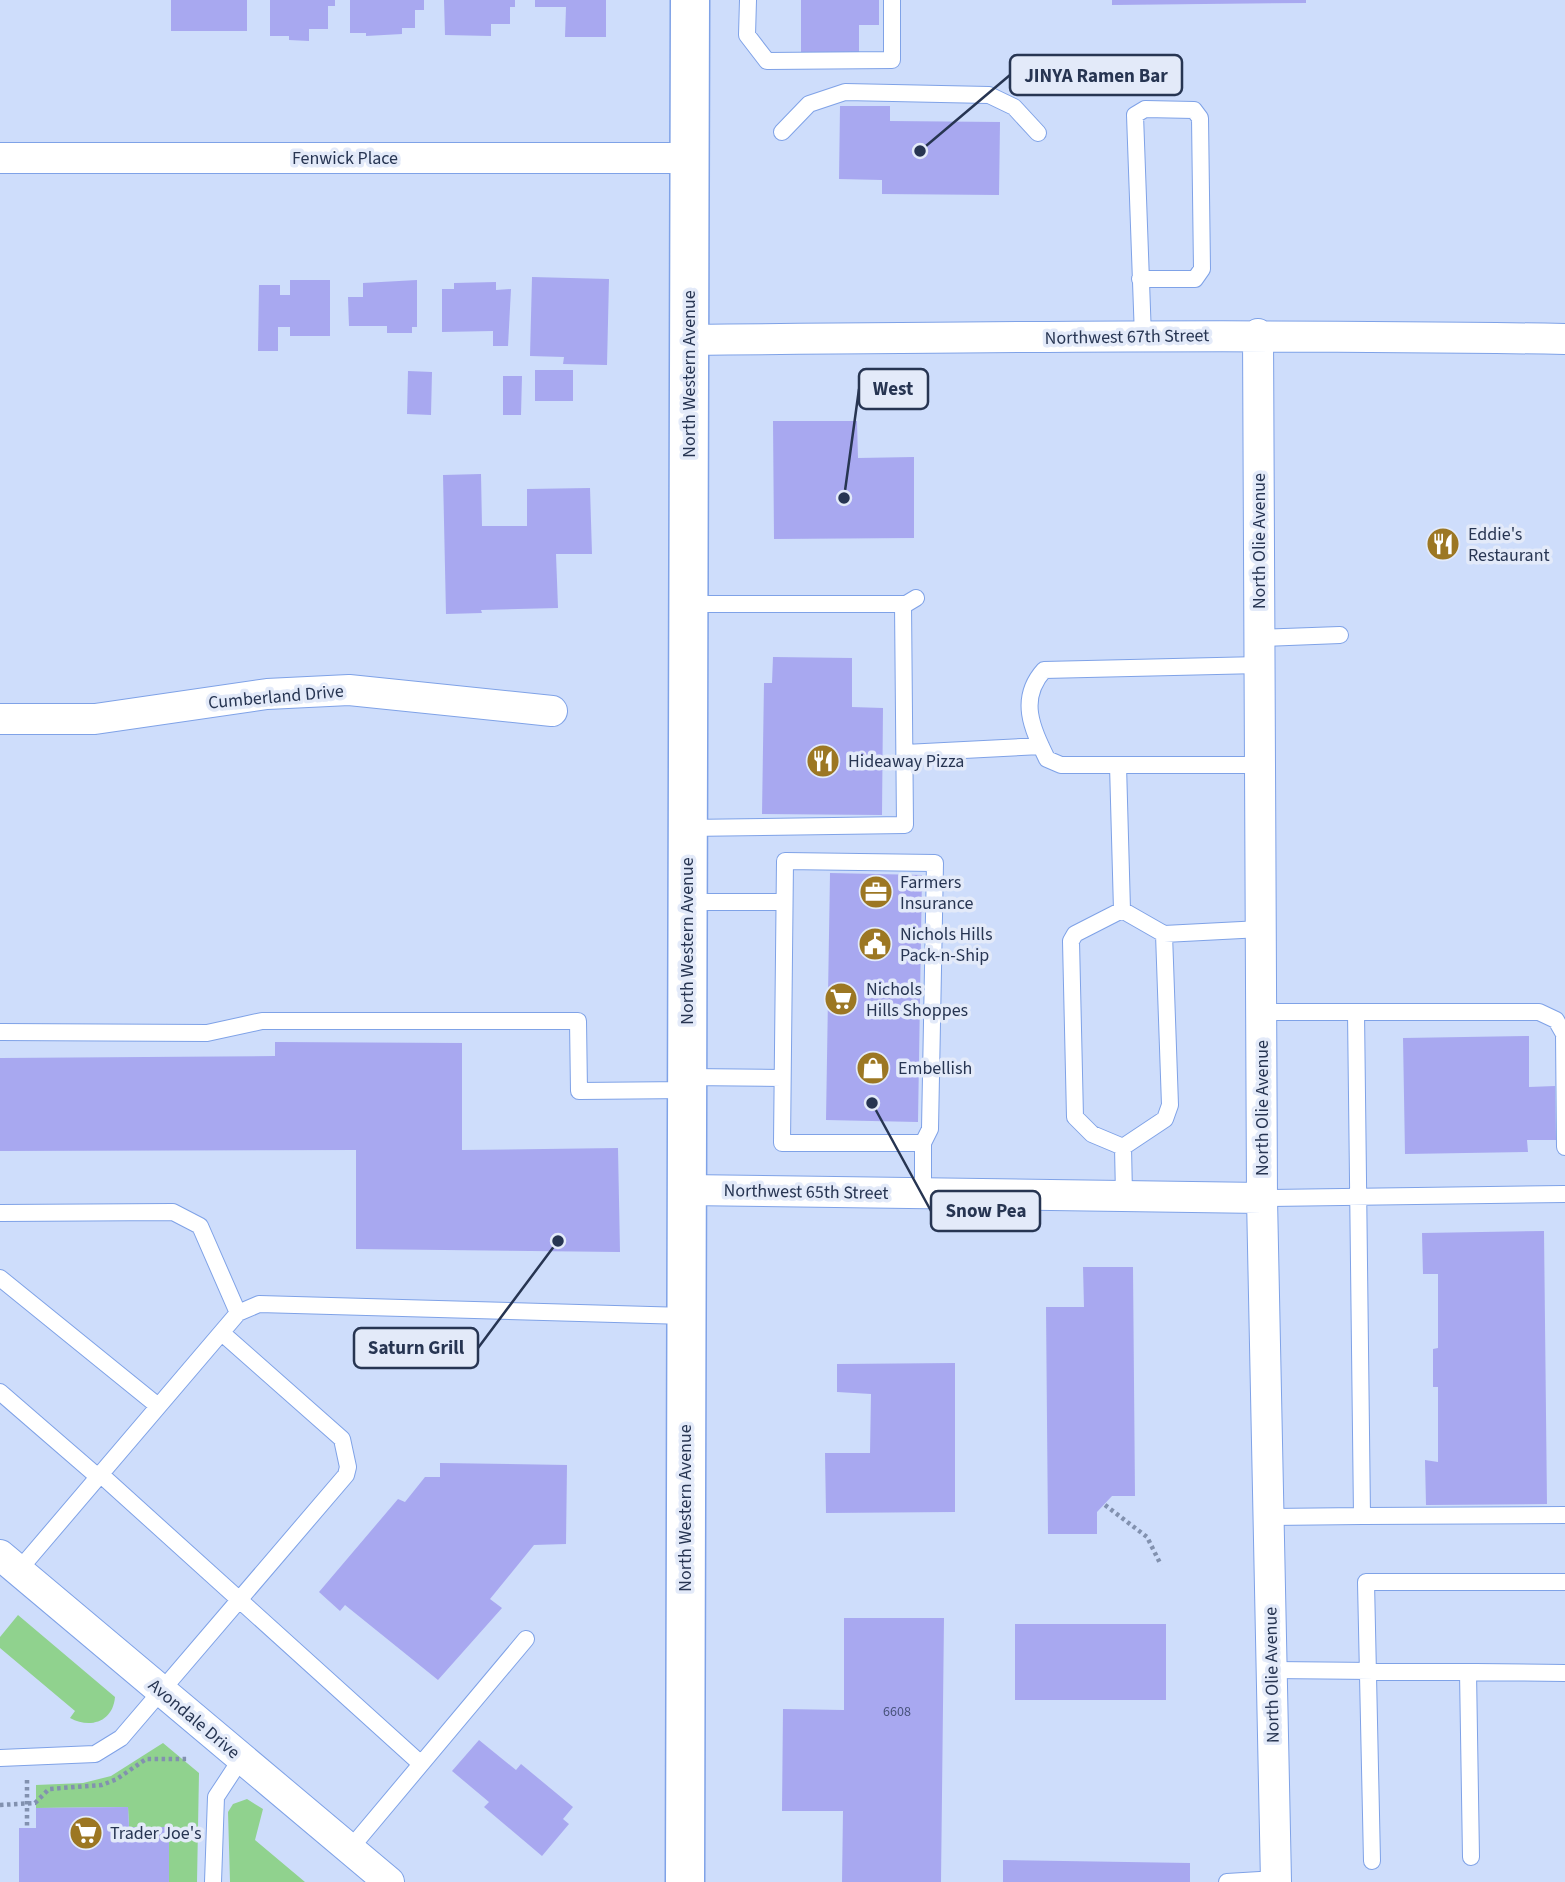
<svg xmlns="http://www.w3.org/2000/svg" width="1565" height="1882" font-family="'Source Sans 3',sans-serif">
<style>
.green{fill:#90d28e}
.building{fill:#a8a8f0}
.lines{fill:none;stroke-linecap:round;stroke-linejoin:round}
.lane-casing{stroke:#7fa2e7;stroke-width:18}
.street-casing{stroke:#7fa2e7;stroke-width:32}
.secondary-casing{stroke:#7fa2e7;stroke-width:41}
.path{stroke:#8291af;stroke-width:4.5;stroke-dasharray:3.5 3.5;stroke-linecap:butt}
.lane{stroke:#fff;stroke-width:16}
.street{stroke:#fff;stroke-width:30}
.secondary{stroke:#fff;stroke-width:38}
.labels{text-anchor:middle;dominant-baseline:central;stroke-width:7;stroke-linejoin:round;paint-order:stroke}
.number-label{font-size:14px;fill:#47527a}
.street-label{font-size:18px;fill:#273552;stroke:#e3eaf9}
.poi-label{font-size:18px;fill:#273552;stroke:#e3eaf9;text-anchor:start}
.leader{fill:none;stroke:#273552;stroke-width:2.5}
.callout-dot{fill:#273552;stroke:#e3eaf9;stroke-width:2.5}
.callout{fill:#e3eaf9;stroke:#273552;stroke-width:2.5}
.callout-label{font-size:19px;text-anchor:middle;font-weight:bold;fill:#273552}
</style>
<rect width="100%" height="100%" fill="#ceddfb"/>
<!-- green -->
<path class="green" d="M 18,1615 L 115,1697 C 113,1722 90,1729 70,1718 L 75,1711 L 0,1648 L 0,1637 Z
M 163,1743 L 199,1773 L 197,1882 L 169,1882 L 169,1827 L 129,1827 L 128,1807 L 36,1808 L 36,1785 L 83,1783 L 111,1776 Z
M 247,1799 L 263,1809 L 255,1840 L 305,1882 L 230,1882 L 228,1812 L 233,1804 Z"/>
<!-- building -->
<path class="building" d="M 171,0 L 247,0 L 247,31 L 171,31 Z
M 270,0 L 335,0 L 335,6 L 328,6 L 328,29 L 309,29 L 309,41 L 289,40 L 289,36 L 270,36 Z
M 350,0 L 424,0 L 424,10 L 415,10 L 415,28 L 402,28 L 402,34 L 366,36 L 366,33 L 350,33 Z
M 444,0 L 515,0 L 515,7 L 510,7 L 510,24 L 491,24 L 491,36 L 445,35 Z
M 535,0 L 606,0 L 606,37 L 565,37 L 566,7 L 535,7 Z
M 801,0 L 879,0 L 879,25 L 859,25 L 859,57 L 801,57 Z
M 1112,0 L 1306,0 L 1306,3 L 1112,5 Z
M 840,106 L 890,106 L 890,121 L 1000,122 L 999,195 L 882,194 L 882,180 L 839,179 Z
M 532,277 L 609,279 L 607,365 L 563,364 L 564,357 L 530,356 Z
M 290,280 L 330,280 L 330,336 L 290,336 L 290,327 L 278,327 L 278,351 L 258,351 L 259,285 L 280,285 L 280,295 L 290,295 Z
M 417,280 L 417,327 L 412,327 L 412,333 L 387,333 L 387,326 L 349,326 L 348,297 L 363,297 L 363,283 Z
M 496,282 L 496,290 L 511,289 L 508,346 L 493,346 L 493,331 L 442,332 L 442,289 L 454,289 L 454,283 Z
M 535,370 L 573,370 L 573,401 L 535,401 Z
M 408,371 L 432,372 L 431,415 L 407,414 Z
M 503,376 L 522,376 L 521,415 L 503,415 Z
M 773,421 L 857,421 L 858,458 L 914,457 L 914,538 L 774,539 Z
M 481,474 L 482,526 L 527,526 L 527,489 L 590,488 L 592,554 L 556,554 L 558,608 L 481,610 L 482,613 L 446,614 L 443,475 Z
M 773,657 L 852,658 L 852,707 L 883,708 L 882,815 L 762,814 L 764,683 L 772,683 Z
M 830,873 L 922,875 L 918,1122 L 826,1120 Z
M 1529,1036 L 1529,1087 L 1555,1086 L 1556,1140 L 1527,1140 L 1528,1152 L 1405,1154 L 1403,1038 Z
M 275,1042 L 462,1043 L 462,1150 L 618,1148 L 620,1252 L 356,1249 L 356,1150 L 0,1151 L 0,1058 L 275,1056 Z
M 1544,1231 L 1547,1504 L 1426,1505 L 1425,1460 L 1438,1462 L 1438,1387 L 1433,1387 L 1433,1349 L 1438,1348 L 1438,1274 L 1423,1274 L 1422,1233 Z
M 1083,1267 L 1133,1267 L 1135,1496 L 1112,1496 L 1097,1512 L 1097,1534 L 1048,1534 L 1046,1307 L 1084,1307 Z
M 955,1363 L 955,1512 L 826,1513 L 825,1453 L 870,1453 L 871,1394 L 837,1392 L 837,1364 Z
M 440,1463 L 567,1465 L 566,1544 L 534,1545 L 490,1599 L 502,1608 L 438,1680 L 345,1605 L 340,1611 L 319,1592 L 398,1499 L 405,1502 L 425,1477 L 440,1477 Z
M 844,1618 L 944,1618 L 941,1882 L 842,1882 L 843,1811 L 782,1811 L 783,1709 L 844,1710 Z
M 1015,1624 L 1166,1624 L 1166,1700 L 1015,1700 Z
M 479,1740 L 516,1770 L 521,1764 L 573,1807 L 563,1819 L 569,1824 L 542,1856 L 484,1807 L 489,1802 L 452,1771 Z
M 128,1807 L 129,1827 L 169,1827 L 169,1882 L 19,1882 L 19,1828 L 36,1828 L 36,1808 Z
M 1003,1860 L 1190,1863 L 1190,1882 L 1003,1882 Z"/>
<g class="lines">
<defs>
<path id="lane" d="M 748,0 L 747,35 L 767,61 L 892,60 L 892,0
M 782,132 L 809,104 L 845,92 L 989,95 L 1014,107 L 1038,133
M 1140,279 L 1195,279 L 1202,269 L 1200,118 L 1194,110 L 1145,109 L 1135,115 L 1143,337
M 688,604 L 906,604 L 916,598
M 1260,638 L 1340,635
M 1260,665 L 1044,670 C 1018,699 1032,728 1047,759 L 1061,765 L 1261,765
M 905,753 L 1041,746
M 1118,765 L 1122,910 L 1164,934 L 1170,1105 L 1165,1119 L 1123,1147 L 1124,1195
M 687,828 L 905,825 L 903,604
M 687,902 L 784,902
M 1122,910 L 1075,934 L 1071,941 L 1075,1117 L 1092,1134 L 1123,1147
M 1164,934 L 1261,929
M 1262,1012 L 1356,1012 L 1362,1516 L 1269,1517
M 1356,1012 L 1539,1012 L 1556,1020 L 1564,1034 L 1565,1147
M 0,1032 L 207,1033 L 262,1021 L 578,1021 L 579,1091 L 687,1090
M 687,1077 L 782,1078
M 923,1193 L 923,1143 L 782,1143 L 785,861 L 935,863 L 930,1129 L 923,1143
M 1262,1198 L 1565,1194
M 0,1213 L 173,1212 L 200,1226 L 238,1313
M 0,1278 L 158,1406
M 0,1392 L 97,1476
M 99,1473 L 421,1764
M 1362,1516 L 1565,1515
M 18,1571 L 238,1313 L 259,1304 L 686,1316
M 1273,1670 L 1565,1673
M 1468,1672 L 1471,1857
M 0,1758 L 95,1754 L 121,1738 L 346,1475 L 348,1467 L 342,1439 L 222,1333
M 349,1850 L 526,1639
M 1372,1861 L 1366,1582 L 1565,1582
M 213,1882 L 216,1797 L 241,1759
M 1227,1882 L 1276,1879"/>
<path id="street" d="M 0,158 L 690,158
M 1258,334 L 1262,1198 L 1276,1882
M 690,340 C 981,337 1273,334 1565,339
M 0,719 L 95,719 L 267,694 L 349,690 L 552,711
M 686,1190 L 1262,1198
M 0,1555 L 389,1882"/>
<path id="secondary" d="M 685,1882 L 690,0"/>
</defs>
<!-- lane casing -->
<use href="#lane" class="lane-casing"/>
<!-- street casing -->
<use href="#street" class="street-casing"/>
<!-- secondary casing -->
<use href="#secondary" class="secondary-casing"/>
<!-- path -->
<path class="path" d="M 1105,1505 L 1147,1537 L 1161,1565
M 27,1780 L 27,1828
M 0,1805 L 35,1803 L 49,1789 L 102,1785 L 117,1779 L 146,1759 L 188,1759"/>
<!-- lane -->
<use href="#lane" class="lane"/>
<!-- street -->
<use href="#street" class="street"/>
<!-- secondary -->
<use href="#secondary" class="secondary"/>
</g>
<!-- icons -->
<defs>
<symbol id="restaurant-disc" viewBox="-11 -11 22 22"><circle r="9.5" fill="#9c7723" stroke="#e3eaf9"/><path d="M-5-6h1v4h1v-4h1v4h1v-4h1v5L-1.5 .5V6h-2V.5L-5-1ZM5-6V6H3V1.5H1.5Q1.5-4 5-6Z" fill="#fff"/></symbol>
<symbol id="office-disc" viewBox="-11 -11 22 22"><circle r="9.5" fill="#9c7723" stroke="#e3eaf9"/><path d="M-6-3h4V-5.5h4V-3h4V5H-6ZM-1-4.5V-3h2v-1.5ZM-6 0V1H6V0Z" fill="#fff"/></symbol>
<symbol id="civic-disc" viewBox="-11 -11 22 22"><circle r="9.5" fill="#9c7723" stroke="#e3eaf9"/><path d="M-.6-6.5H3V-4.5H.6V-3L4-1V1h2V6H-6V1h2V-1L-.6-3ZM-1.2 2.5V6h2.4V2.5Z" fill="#fff"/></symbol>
<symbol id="supermarket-disc" viewBox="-11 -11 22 22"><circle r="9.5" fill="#9c7723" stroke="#e3eaf9"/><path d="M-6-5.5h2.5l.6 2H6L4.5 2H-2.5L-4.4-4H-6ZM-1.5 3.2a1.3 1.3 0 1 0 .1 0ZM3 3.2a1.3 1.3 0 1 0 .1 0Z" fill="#fff"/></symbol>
<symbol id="shop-disc" viewBox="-11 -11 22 22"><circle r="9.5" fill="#9c7723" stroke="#e3eaf9"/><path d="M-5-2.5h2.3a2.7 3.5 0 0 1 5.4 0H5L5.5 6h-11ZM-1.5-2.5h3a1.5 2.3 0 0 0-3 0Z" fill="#fff"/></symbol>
</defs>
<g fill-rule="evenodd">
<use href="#restaurant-disc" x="1424" y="525" width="38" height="38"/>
<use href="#restaurant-disc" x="804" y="742" width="38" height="38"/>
<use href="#office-disc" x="857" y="873" width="38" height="38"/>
<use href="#civic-disc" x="856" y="925" width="38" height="38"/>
<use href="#supermarket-disc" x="822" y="980" width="38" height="38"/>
<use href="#shop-disc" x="854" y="1049" width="38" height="38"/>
<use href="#supermarket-disc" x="67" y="1814" width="38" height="38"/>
</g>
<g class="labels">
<!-- number labels -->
<g class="number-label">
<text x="897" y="1712">6608</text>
</g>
<!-- street labels -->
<g class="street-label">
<text x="345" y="158">Fenwick Place</text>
<text transform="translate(1127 337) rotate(-1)">Northwest 67th Street</text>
<text transform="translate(689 374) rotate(-90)">North Western Avenue</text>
<text transform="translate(1259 541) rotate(-90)">North Olie Avenue</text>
<text transform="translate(276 697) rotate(-5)">Cumberland Drive</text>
<text transform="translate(687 941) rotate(-90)">North Western Avenue</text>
<text transform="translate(1262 1108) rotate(-90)">North Olie Avenue</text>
<text transform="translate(806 1192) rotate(1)">Northwest 65th Street</text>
<text transform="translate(685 1508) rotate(-90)">North Western Avenue</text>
<text transform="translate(1272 1675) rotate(-91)">North Olie Avenue</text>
<text transform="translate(194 1719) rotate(40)">Avondale Drive</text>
</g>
<!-- poi labels -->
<g class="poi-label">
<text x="1468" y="534">Eddie's<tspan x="1468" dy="21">Restaurant</tspan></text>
<text x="848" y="761">Hideaway Pizza</text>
<text x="900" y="882">Farmers<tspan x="900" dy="21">Insurance</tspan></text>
<text x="900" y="934">Nichols Hills<tspan x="900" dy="21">Pack-n-Ship</tspan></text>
<text x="866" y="989">Nichols<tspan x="866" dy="21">Hills Shoppes</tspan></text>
<text x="898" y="1068">Embellish</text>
<text x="110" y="1833">Trader Joe's</text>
</g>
</g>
<!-- callouts -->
<path class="leader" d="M920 151L1010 75M844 498L859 389M872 1103L931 1211M558 1241L478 1348"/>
<g class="callout-dot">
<circle cx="920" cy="151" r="7"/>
<circle cx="844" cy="498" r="7"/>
<circle cx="872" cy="1103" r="7"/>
<circle cx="558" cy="1241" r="7"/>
</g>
<g class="callout">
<rect x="1010" y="55" width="172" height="40" rx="7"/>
<rect x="859" y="369" width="69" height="40" rx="7"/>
<rect x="931" y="1191" width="109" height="40" rx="7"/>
<rect x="354" y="1328" width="124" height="40" rx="7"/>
</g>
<g class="callout-label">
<text x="1096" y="82">JINYA Ramen Bar</text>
<text x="893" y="395">West</text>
<text x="986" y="1217">Snow Pea</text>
<text x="416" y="1354">Saturn Grill</text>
</g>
</svg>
